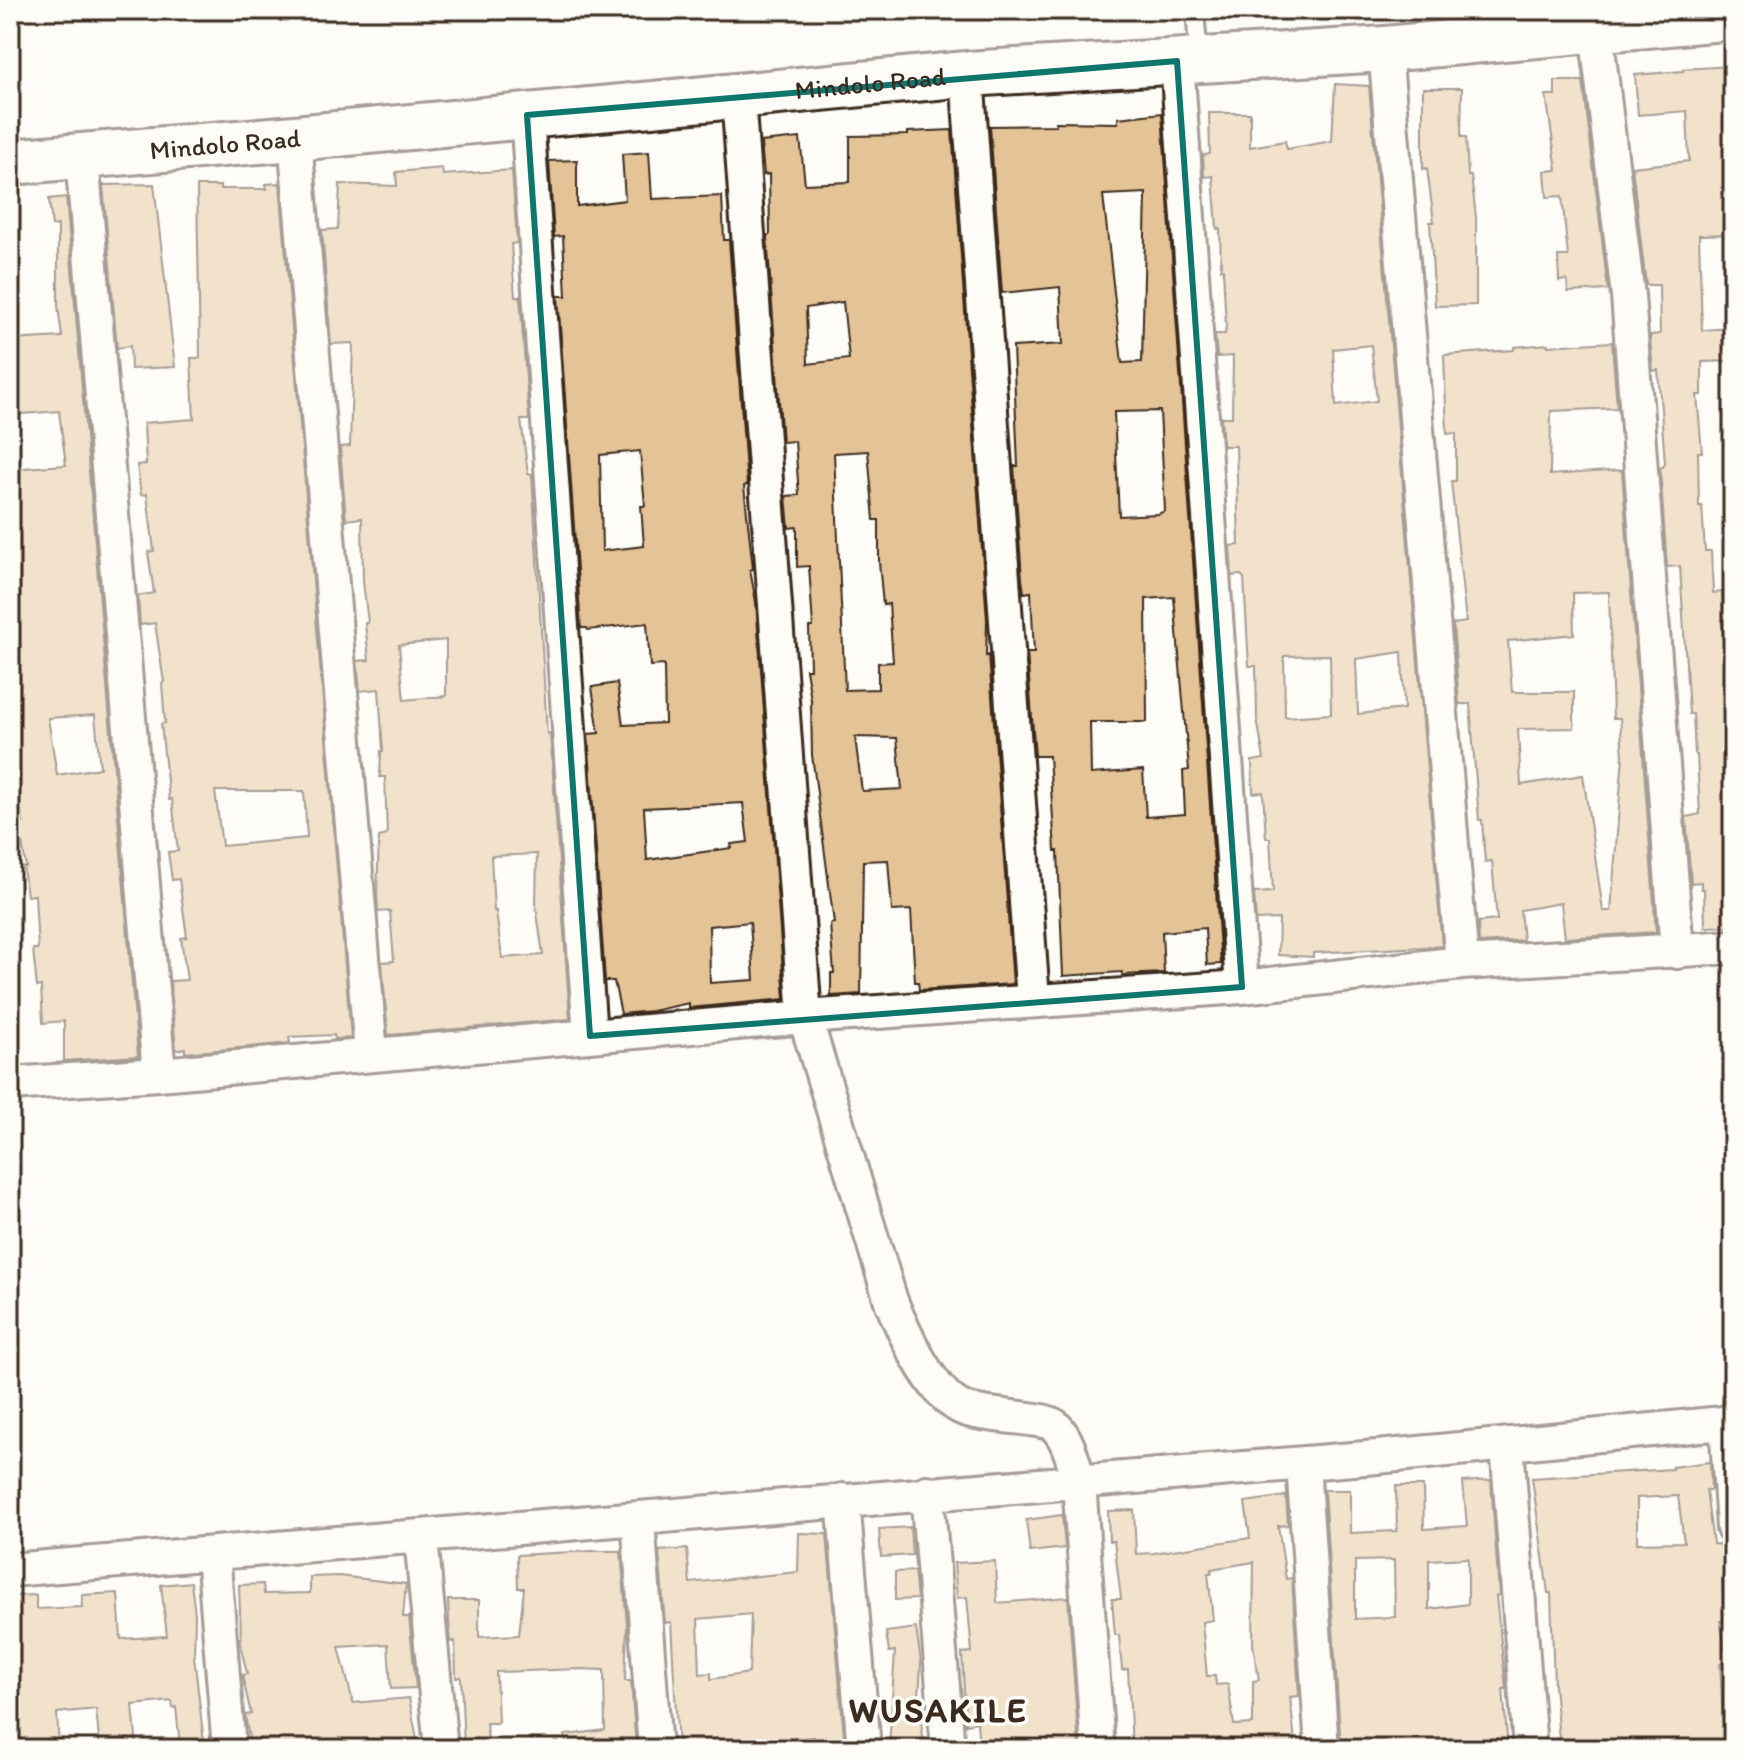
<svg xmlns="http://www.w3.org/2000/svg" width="1743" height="1759" font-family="Itim,sans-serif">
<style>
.building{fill:#e4c497;stroke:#3b2a1e;stroke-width:2;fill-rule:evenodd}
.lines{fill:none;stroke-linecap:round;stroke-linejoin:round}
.lane-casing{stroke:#3b2a1e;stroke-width:22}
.street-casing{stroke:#3b2a1e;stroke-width:38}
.secondary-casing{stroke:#3b2a1e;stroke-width:50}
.lane{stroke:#fdfcf7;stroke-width:16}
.street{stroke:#fdfcf7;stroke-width:32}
.secondary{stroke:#fdfcf7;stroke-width:44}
.marked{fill:none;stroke:#0f766e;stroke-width:6;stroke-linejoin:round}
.labels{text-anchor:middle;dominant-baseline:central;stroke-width:7;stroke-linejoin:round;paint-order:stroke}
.street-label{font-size:26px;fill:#3b2a1e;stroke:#fdfcf7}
.district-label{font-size:34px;font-weight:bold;letter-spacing:2px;fill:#3b2a1e;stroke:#fdfcf7}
</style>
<rect width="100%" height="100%" fill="#fdfcf7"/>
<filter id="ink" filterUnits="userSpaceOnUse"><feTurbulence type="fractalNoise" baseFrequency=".0125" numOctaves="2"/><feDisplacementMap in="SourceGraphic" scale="16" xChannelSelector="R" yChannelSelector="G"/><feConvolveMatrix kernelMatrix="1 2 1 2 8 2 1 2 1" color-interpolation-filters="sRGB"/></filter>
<g filter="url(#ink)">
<!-- building -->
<path class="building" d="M 1733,66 L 1733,234 L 1699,235 L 1702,330 L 1733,328 L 1733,361 L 1702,362 L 1702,395 L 1697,395 L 1702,452 L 1698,452 L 1699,506 L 1702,506 L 1705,551 L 1711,551 L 1713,593 L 1722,592 L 1724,623 L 1722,623 L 1733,725 L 1733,926 L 1705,927 L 1704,889 L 1701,889 L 1701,882 L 1691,883 L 1686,817 L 1700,814 L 1697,755 L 1695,755 L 1693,714 L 1689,714 L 1680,566 L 1667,567 L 1660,468 L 1663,467 L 1665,463 L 1658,370 L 1653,371 L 1650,339 L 1651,335 L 1660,334 L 1659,285 L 1646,285 L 1632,167 L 1689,161 L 1687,111 L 1638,115 L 1635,75 L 1683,71 L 1683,69 Z
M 1555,81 L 1583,81 L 1608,290 L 1568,292 L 1567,280 L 1559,281 L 1558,256 L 1568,256 L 1562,196 L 1547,197 L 1545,171 L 1557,170 L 1546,95 L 1555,95 Z
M 1335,84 L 1369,86 L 1442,946 L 1313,953 L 1313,957 L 1278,955 L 1279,919 L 1256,920 L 1254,893 L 1273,892 L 1270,838 L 1266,838 L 1263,792 L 1253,793 L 1252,761 L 1264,759 L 1257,719 L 1256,666 L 1249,666 L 1244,578 L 1241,575 L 1232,576 L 1230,546 L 1239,545 L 1236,446 L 1223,446 L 1221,417 L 1232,417 L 1233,356 L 1217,357 L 1215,334 L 1225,334 L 1226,327 L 1223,269 L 1221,269 L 1220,228 L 1217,229 L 1213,176 L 1204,177 L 1203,155 L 1210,154 L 1209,113 L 1250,113 L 1250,147 L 1285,141 L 1287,149 L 1332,141 ZM 1371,345 L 1377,401 L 1336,406 L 1333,349 ZM 1402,652 L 1404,709 L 1358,714 L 1356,659 ZM 1330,655 L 1331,714 L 1285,717 L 1284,656 Z
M 1423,88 L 1462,88 L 1461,137 L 1466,137 L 1468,176 L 1471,176 L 1476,217 L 1476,305 L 1435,306 L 1430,222 L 1434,222 L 1427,168 L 1423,169 Z
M 1162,113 L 1221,964 L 1207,965 L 1205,928 L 1162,932 L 1164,973 L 1122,975 L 1122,972 L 1063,976 L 1058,851 L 1055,851 L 1049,756 L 1035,756 L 1027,653 L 1034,653 L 1031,592 L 1024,593 L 1022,579 L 1014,466 L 1018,466 L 1013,347 L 1063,344 L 1060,287 L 1002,293 L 990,126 L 1056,125 L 1056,122 L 1118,123 L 1118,118 ZM 1146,193 L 1142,362 L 1122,363 L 1103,195 ZM 1160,411 L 1165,511 L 1158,514 L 1119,516 L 1114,412 ZM 1174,597 L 1189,770 L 1183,771 L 1185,814 L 1146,817 L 1143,770 L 1091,774 L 1090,722 L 1147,722 L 1146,599 Z
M 952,130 L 987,620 L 986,656 L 989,655 L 1013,984 L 919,990 L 918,982 L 915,982 L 911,910 L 892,911 L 888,860 L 863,861 L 861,994 L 831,996 L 831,973 L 834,973 L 830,924 L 834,923 L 812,755 L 811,700 L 806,669 L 810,669 L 809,627 L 813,627 L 809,566 L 797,567 L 797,527 L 789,528 L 786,496 L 799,495 L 795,441 L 782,442 L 767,236 L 770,234 L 769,174 L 764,175 L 761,142 L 800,138 L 805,184 L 850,182 L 850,136 L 908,135 L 908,132 ZM 843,302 L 849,359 L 808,364 L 806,308 ZM 868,451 L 874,520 L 879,520 L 879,562 L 883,605 L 889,604 L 893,662 L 878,663 L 878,689 L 845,690 L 834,453 ZM 855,737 L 897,738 L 902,789 L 862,791 Z
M 649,152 L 652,199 L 722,196 L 724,240 L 729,240 L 747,485 L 744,486 L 753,569 L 750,570 L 756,602 L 785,999 L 689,1008 L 689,1003 L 652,1011 L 621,1014 L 614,981 L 605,981 L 588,734 L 599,733 L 592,687 L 617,683 L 623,725 L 665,723 L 664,665 L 650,666 L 647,623 L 588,630 L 587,628 L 581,628 L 558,296 L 566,296 L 563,236 L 554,237 L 549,161 L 577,160 L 577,206 L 625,200 L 622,154 ZM 640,451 L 645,506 L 641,506 L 644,546 L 602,551 L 600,455 ZM 743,803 L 748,842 L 731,844 L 732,848 L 647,860 L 644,808 ZM 750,922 L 754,980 L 710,983 L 709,926 Z
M 442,168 L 443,175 L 512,170 L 517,243 L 511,244 L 515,297 L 520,297 L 529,420 L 521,420 L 528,474 L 532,474 L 547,734 L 550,733 L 570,1019 L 388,1035 L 382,962 L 394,961 L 390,911 L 378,912 L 377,894 L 379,837 L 387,835 L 385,777 L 380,777 L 381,751 L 383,751 L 379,689 L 360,691 L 357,661 L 369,660 L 365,623 L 368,623 L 363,581 L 362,518 L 346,520 L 340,447 L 350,446 L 353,343 L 331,344 L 322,230 L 338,229 L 340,184 L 397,186 L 396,172 ZM 446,640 L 446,696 L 404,700 L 399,645 ZM 537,854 L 536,906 L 543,955 L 502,958 L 496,911 L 494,911 L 491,856 Z
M 280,183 L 351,1038 L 335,1039 L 334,1035 L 289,1037 L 290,1043 L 185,1053 L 185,1048 L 176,1050 L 170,981 L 187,980 L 181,938 L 187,937 L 179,879 L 172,880 L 168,852 L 178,851 L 172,799 L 169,800 L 161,724 L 165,723 L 162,683 L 164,682 L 155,623 L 140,625 L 138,596 L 154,593 L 148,552 L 154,551 L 147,494 L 141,495 L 137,465 L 146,464 L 144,423 L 194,419 L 191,358 L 200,358 L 197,186 L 220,186 L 220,189 L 267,189 L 266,184 ZM 215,791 L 304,791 L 307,838 L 222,846 Z
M 154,184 L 175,367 L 131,369 L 130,346 L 117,348 L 103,185 Z
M 66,197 L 138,1056 L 64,1061 L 64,1021 L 43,1023 L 41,986 L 37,987 L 33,949 L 38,949 L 35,895 L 27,896 L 23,867 L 26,867 L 19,824 L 23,823 L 10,751 L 10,734 L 14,734 L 10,706 L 10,469 L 66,465 L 59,411 L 10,415 L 10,340 L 62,337 L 58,306 L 58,225 L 52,226 L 49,199 ZM 95,715 L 100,768 L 57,775 L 48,718 Z
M 1612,342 L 1617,408 L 1551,411 L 1550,475 L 1622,470 L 1656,932 L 1565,938 L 1561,903 L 1520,910 L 1523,940 L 1479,943 L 1478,922 L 1497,920 L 1492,861 L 1485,862 L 1482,820 L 1479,820 L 1470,704 L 1459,704 L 1453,624 L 1466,622 L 1451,481 L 1456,481 L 1456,433 L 1447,434 L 1444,355 L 1514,350 L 1514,347 L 1548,344 L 1548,346 ZM 1609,592 L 1613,718 L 1620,718 L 1623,755 L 1611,911 L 1603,911 L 1583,775 L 1521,785 L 1518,729 L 1574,728 L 1574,692 L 1512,692 L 1508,641 L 1574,634 L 1573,593 Z
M 1710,1462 L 1711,1490 L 1706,1490 L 1713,1544 L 1726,1545 L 1728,1576 L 1722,1577 L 1724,1621 L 1720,1621 L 1728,1662 L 1720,1664 L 1723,1720 L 1730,1719 L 1733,1748 L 1560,1749 L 1554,1686 L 1551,1593 L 1548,1593 L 1532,1478 L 1672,1469 L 1672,1467 ZM 1678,1496 L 1684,1542 L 1637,1543 L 1637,1498 Z
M 1491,1480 L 1499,1595 L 1496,1596 L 1506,1689 L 1503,1689 L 1508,1749 L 1341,1749 L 1324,1490 L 1350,1490 L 1350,1533 L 1397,1531 L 1396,1486 L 1423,1486 L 1424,1529 L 1467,1526 L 1463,1482 ZM 1468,1558 L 1468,1604 L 1429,1609 L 1429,1560 ZM 1394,1560 L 1395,1617 L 1355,1619 L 1355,1561 Z
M 1286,1496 L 1288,1525 L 1278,1526 L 1286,1579 L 1292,1578 L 1299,1696 L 1290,1697 L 1296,1749 L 1260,1749 L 1260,1747 L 1132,1749 L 1128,1669 L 1122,1670 L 1119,1635 L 1115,1635 L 1112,1599 L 1121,1599 L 1114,1541 L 1109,1541 L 1108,1511 L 1134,1510 L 1136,1554 L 1154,1553 L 1250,1538 L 1245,1502 ZM 1254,1562 L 1253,1645 L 1259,1680 L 1253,1681 L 1253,1724 L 1234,1725 L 1228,1684 L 1216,1685 L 1215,1676 L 1207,1676 L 1202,1622 L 1213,1620 L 1208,1573 L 1212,1573 L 1211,1569 Z
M 1062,1515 L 1065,1548 L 1030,1552 L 1026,1520 Z
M 910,1527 L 912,1555 L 881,1557 L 879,1529 Z
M 799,1533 L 827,1534 L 845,1749 L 815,1749 L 814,1737 L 678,1749 L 671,1622 L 665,1623 L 659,1551 L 687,1549 L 690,1583 L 798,1572 ZM 751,1614 L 749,1673 L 711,1679 L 711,1673 L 700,1674 L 698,1619 Z
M 592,1551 L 621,1551 L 627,1625 L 625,1681 L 631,1681 L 636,1749 L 566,1749 L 565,1735 L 605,1730 L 604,1670 L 579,1669 L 496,1672 L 498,1723 L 486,1723 L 489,1749 L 464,1749 L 461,1677 L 456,1678 L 455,1641 L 450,1642 L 448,1600 L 479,1600 L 479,1637 L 519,1635 L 524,1588 L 518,1588 L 517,1555 Z
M 995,1561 L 997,1603 L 1068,1597 L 1079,1749 L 979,1749 L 977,1722 L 966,1724 L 962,1653 L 972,1652 L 967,1597 L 957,1598 L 954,1563 Z
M 914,1571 L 917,1599 L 895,1600 L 895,1572 Z
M 339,1576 L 406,1584 L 403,1617 L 409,1617 L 416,1688 L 391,1689 L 388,1644 L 339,1647 L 353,1703 L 409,1698 L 419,1749 L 262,1749 L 261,1741 L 250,1744 L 245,1715 L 251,1714 L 242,1675 L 247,1674 L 239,1638 L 241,1638 L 239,1585 L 263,1584 L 264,1594 L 310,1593 L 310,1577 Z
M 191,1582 L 195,1615 L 194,1656 L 204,1743 L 180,1746 L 176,1707 L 173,1708 L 172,1701 L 133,1705 L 137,1748 L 100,1749 L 96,1709 L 57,1713 L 59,1749 L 13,1749 L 10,1715 L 10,1596 L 36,1595 L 36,1609 L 82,1607 L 82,1595 L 118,1593 L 121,1639 L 167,1636 L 161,1585 Z
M 916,1628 L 921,1662 L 919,1698 L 924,1749 L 889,1749 L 895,1651 L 889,1652 L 886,1632 Z"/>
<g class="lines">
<defs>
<path id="lane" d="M 1195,10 L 1199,60"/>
<path id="street" d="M 1596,31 L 1628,296 L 1677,952
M 1385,49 L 1462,963
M 1177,61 L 1242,987
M 967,74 L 1033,1000
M 738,96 L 805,1017 L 891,1301 C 903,1331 930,1391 960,1407 C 983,1418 1044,1416 1055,1426 C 1069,1439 1074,1465 1079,1482 L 1098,1749
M 527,115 L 590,1036
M 295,138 L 371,1054
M 82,158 L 159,1074
M 10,1084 L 159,1074 L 805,1017 L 1242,987 L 1462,963 L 1733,947
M 1726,1422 L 1733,1528
M 1507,1445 L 1530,1749
M 1303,1463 L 1322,1749
M 927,1492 L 948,1749
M 843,1500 L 864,1749
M 638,1519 L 655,1749
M 421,1538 L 441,1749
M 213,1553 L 229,1749
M 10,1570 L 1377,1457 L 1733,1422"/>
<g id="secondary">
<path id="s1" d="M 10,162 L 295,138 L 967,74 L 1385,49 L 1733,17"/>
</g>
</defs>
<!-- lane casing -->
<use href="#lane" class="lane-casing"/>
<!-- street casing -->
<use href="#street" class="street-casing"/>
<!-- secondary casing -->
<use href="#secondary" class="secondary-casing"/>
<!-- lane -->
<use href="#lane" class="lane"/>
<!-- street -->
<use href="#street" class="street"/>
<!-- secondary -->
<use href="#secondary" class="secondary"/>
</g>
</g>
<!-- marked area -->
<path d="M0 0H1743V1759H0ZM 1177,61 L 1242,987 L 590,1036 L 527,115 Z" fill="#fdfcf7" fill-opacity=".55" fill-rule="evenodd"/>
<path class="marked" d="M 1177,61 L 1242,987 L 590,1036 L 527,115 Z"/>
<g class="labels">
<!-- street labels -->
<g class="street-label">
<text stroke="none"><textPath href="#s1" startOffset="864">Mindolo Road</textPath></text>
<text stroke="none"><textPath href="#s1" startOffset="216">Mindolo Road</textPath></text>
</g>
<!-- district labels -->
<g class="district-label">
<text x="938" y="1710">WUSAKILE</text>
</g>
</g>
<!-- margin -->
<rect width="1743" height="1759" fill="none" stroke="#fdfcf7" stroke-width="40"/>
<rect x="20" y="20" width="1703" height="1719" fill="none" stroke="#3b2a1e" stroke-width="3" filter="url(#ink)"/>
</svg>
